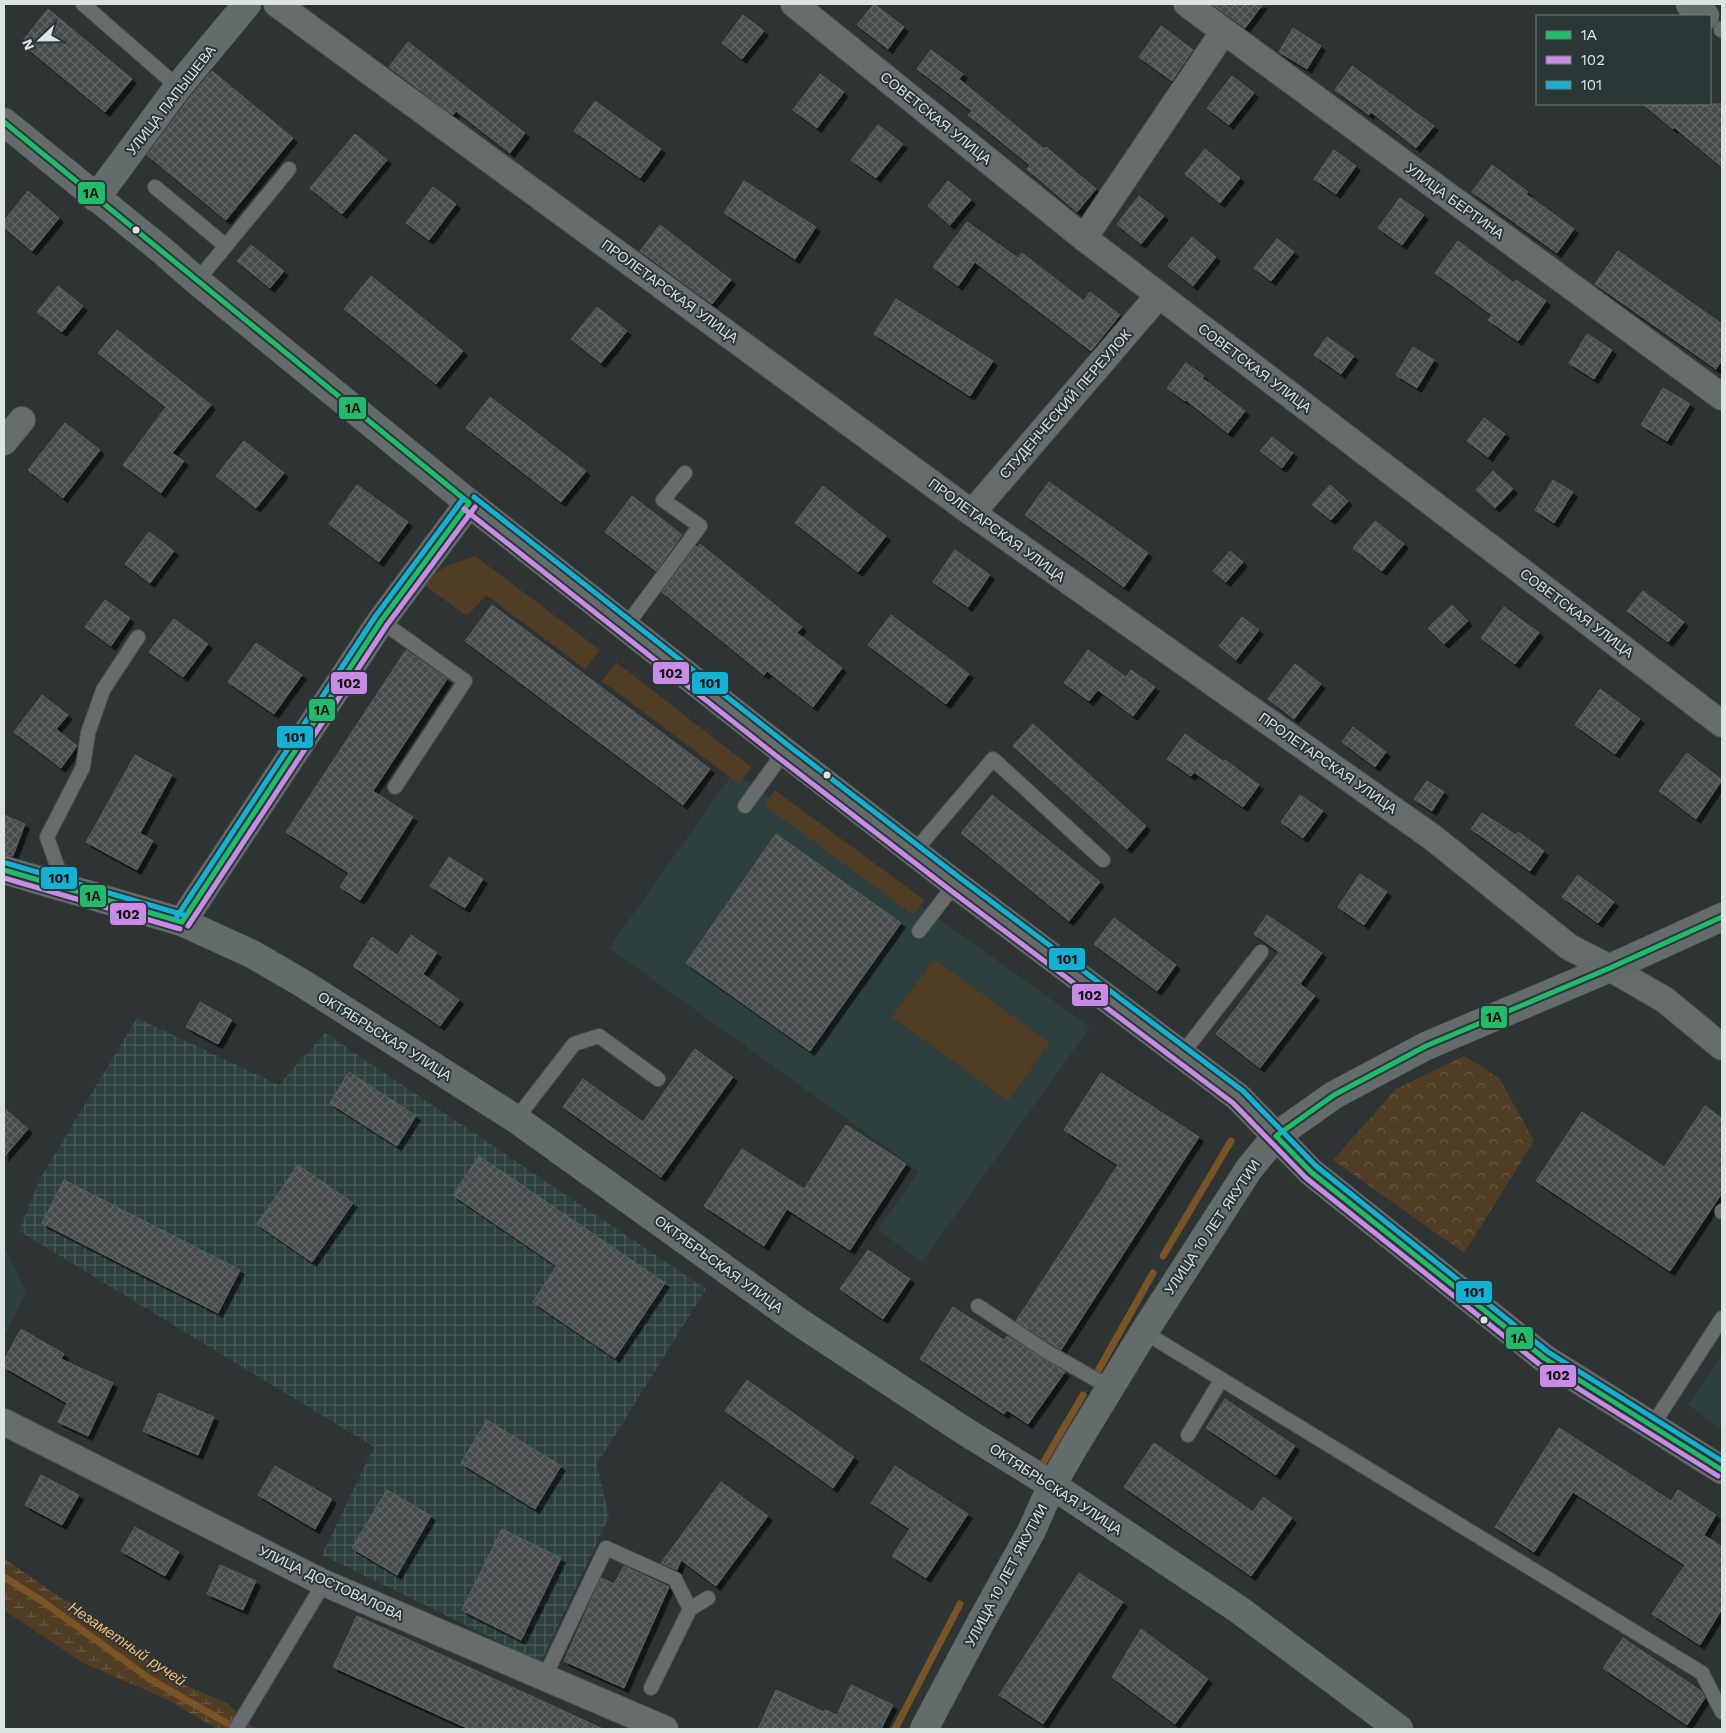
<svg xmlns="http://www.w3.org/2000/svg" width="1726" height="1733" font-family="'Work Sans',sans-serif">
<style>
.built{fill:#2d3f3f}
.industrial{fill:url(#industrial-grid)}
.grass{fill:#513d24}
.forest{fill:url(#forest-crowns)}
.wetland{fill:url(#wetland-marsh)}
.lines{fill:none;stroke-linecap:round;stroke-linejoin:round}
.stream{stroke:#7a5425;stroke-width:7}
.building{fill:url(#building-cross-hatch);stroke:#5b5f5f;filter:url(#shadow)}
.lane-casing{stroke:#4a5050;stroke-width:16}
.street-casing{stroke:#4a5050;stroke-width:28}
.secondary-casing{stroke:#4a5050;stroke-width:29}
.lane{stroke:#676c6c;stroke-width:14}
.street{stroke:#676c6c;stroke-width:26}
.secondary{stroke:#646b6b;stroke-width:28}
.bus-1-casing{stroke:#2b3737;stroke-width:9}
.bus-2-casing{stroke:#2b3737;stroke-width:9}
.bus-3-casing{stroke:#2b3737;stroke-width:9}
.bus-1{stroke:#20bc6c;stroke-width:5}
.bus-2{stroke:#ca8be6;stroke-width:5}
.bus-3{stroke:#13b2d5;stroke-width:5}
.bus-dot{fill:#dce4e3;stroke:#2b3737;stroke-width:2}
.labels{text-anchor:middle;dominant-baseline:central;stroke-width:4;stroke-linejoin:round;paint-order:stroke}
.street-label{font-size:14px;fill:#dce4e3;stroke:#2b3737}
.water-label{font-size:15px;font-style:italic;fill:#fcba71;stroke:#2b3737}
.line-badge{stroke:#2b3737;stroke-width:2}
.pale-badge-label{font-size:14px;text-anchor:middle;font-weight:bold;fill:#111}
</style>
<defs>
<pattern id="industrial-grid" width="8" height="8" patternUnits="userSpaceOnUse" patternTransform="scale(1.25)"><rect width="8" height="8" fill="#2d3f3f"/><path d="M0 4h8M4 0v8" fill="none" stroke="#4b5b5b"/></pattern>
<pattern id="forest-crowns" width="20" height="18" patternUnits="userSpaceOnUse" patternTransform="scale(1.25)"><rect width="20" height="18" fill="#513d24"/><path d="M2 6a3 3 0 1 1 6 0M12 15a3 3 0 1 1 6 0" fill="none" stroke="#695944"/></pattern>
<pattern id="wetland-marsh" width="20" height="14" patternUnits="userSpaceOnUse" patternTransform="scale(1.25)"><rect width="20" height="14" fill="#513d24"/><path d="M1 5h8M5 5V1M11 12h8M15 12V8" fill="none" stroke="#695944"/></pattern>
<pattern id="building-cross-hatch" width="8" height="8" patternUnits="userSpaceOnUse" patternTransform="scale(1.25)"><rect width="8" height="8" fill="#474c4c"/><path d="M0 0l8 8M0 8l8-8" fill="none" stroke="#616666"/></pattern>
<filter id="shadow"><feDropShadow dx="4.5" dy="4.5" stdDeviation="0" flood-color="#0009"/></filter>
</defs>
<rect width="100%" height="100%" fill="#2e3434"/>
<!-- built -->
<path class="built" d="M 734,772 L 1090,1027 L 922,1262 L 878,1230 L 919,1171 L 609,948 Z
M 4,1246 L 26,1292 L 4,1337 Z
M 1722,1356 L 1722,1429 L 1688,1405 Z"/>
<!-- industrial -->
<path class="industrial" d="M 137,1018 L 279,1085 L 325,1033 L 706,1289 L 597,1464 L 609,1517 L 541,1662 L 322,1555 L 374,1447 L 19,1231 L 40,1179 Z"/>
<!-- grass -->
<path class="grass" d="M 475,556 L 600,650 L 585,669 L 486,595 L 467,616 L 423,584 L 444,567 Z
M 616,662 L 751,767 L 739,784 L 602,681 Z
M 775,790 L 924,900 L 913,915 L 764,805 Z
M 934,959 L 1050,1043 L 1008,1101 L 892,1017 Z"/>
<!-- forest -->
<path class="forest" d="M 1464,1056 L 1499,1078 L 1534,1141 L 1464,1253 L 1333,1160 L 1396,1089 Z"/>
<!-- wetland -->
<path class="wetland" d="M 4,1558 L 52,1592 L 88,1614 L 135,1651 L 183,1684 L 228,1704 L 255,1729 L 217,1729 L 166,1699 L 83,1663 L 4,1610 Z"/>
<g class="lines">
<!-- stream -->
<path class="stream" d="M 1163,1256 L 1231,1141
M 1094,1378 L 1153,1273
M 1039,1470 L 1083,1395
M 4,1577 L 42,1601 L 150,1679 L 237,1729
M 895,1729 L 960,1604"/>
</g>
<!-- building -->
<path class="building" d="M 874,4 L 904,27 L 888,49 L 857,25 Z
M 1212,4 L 1263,4 L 1245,28 Z
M 48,9 L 132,79 L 105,112 L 21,43 Z
M 743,15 L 764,31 L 742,59 L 722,43 Z
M 1161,26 L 1193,50 L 1172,81 L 1139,57 Z
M 1293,28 L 1321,46 L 1307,69 L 1279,52 Z
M 408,42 L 525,133 L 510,153 L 456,111 L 453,115 L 389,67 Z
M 931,50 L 963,74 L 959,79 L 1044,149 L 1046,147 L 1096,189 L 1077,212 L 1027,169 L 1030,165 L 968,115 L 972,111 L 917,69 Z
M 1352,66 L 1434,126 L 1416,148 L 1371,112 L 1369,115 L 1335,90 Z
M 212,71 L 293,138 L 226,220 L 147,155 L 190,97 Z
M 820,74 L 844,92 L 817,128 L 793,110 Z
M 1232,76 L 1254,93 L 1229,125 L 1207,108 Z
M 595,101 L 661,149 L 640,178 L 574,131 Z
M 1643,104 L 1722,104 L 1722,167 L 1674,127 L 1673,129 Z
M 878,125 L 903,144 L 876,178 L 851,160 Z
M 355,134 L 387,160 L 342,214 L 310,188 Z
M 1205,149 L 1240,178 L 1220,203 L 1185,174 Z
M 1334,150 L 1356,166 L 1336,194 L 1314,179 Z
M 1492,165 L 1528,192 L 1526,194 L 1574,229 L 1557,253 L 1472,192 Z
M 744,181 L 816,227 L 795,259 L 724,213 Z
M 948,181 L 971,200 L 950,225 L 928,206 Z
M 433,187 L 456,204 L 429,240 L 406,223 Z
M 28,191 L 59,218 L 32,251 L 4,227 L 4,221 Z
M 1139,196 L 1164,216 L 1141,244 L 1117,224 Z
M 1400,198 L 1424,215 L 1402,245 L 1378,228 Z
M 967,222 L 1018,258 L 1022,253 L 1084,301 L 1090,292 L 1120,315 L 1091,351 L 975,262 L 958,286 L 933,267 Z
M 660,225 L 731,280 L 712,304 L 640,251 Z
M 1192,237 L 1216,257 L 1193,286 L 1168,266 Z
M 1277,239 L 1294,252 L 1271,281 L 1254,268 Z
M 1458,241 L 1514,283 L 1516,280 L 1546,301 L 1518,341 L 1488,320 L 1492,315 L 1435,273 Z
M 251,245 L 284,271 L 270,288 L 237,261 Z
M 1618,251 L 1722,324 L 1722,360 L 1716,369 L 1595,284 Z
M 371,276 L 463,351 L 436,384 L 344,309 Z
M 58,286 L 83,306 L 62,332 L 37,312 Z
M 896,299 L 993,361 L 970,396 L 874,334 Z
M 597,307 L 627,331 L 601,363 L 571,339 Z
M 117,330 L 211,405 L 172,453 L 184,461 L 161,493 L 123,465 L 166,407 L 98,353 Z
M 1587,334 L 1612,350 L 1594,379 L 1569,363 Z
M 1327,337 L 1354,356 L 1341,374 L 1314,355 Z
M 1413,347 L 1434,360 L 1417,388 L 1396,375 Z
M 1186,363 L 1204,376 L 1202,378 L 1245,411 L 1228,433 L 1186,400 L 1185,401 L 1167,388 Z
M 1663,388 L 1690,404 L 1667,441 L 1641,425 Z
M 490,397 L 586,471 L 561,502 L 466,428 Z
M 1484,418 L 1505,434 L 1488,457 L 1467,441 Z
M 65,423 L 100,450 L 63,498 L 28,470 Z
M 1272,437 L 1293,453 L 1282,468 L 1260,451 Z
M 244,441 L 284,473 L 256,508 L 216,476 Z
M 1493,471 L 1513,489 L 1495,508 L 1476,490 Z
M 1553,480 L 1573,492 L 1554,523 L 1535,510 Z
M 1049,482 L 1148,553 L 1124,587 L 1025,515 Z
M 357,485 L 408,522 L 379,562 L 329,524 Z
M 1330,485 L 1348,501 L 1331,520 L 1312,505 Z
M 823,486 L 886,536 L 858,572 L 795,523 Z
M 632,496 L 682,535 L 656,571 L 605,532 Z
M 1375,521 L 1404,544 L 1382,571 L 1353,548 Z
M 149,532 L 174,551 L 150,583 L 125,564 Z
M 700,544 L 802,627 L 797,633 L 842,668 L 813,707 L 767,671 L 764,675 L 662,592 L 696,546 L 698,548 Z
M 955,550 L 990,575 L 968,607 L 933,582 Z
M 1230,551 L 1243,562 L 1226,582 L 1213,571 Z
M 1643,591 L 1684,622 L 1668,642 L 1627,611 Z
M 105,600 L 130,618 L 111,646 L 85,627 Z
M 492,605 L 710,769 L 683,805 L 465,641 Z
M 1452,605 L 1468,621 L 1444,644 L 1428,628 Z
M 1504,607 L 1539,633 L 1515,664 L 1481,638 Z
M 891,615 L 969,674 L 946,704 L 868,645 Z
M 1242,617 L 1259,630 L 1236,660 L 1219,646 Z
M 174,619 L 208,644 L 183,677 L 149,652 Z
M 256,643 L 302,675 L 274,714 L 228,682 Z
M 406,650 L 447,679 L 373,791 L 413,817 L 360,900 L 340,887 L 349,873 L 286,832 Z
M 1088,650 L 1126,677 L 1131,670 L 1155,687 L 1133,716 L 1098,690 L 1089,701 L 1064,683 Z
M 1295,664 L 1321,684 L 1294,719 L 1268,699 Z
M 1600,689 L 1640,719 L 1615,754 L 1575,725 Z
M 42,695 L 68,715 L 56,729 L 77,746 L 61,768 L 14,732 Z
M 1033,724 L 1146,826 L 1127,849 L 1013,746 Z
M 1353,727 L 1386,752 L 1375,767 L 1342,742 Z
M 1185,734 L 1224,762 L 1225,760 L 1259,785 L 1243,807 L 1194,772 L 1191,776 L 1167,759 Z
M 1687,753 L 1722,780 L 1696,819 L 1659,791 Z
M 135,755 L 172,775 L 140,833 L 153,841 L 137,870 L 86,842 Z
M 1427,781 L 1444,792 L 1432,811 L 1414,799 Z
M 992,795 L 1100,882 L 1069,921 L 961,833 Z
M 1300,795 L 1323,811 L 1303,838 L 1281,822 Z
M 1482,813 L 1516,835 L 1518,832 L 1544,851 L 1530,871 L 1471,829 Z
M 4,815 L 25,824 L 13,856 L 4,855 Z
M 776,834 L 901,923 L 810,1051 L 686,963 Z
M 449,857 L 483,879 L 465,908 L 430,886 Z
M 1360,874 L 1387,892 L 1364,925 L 1338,907 Z
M 1578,875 L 1614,902 L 1598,923 L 1562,897 Z
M 1267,915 L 1322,953 L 1300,984 L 1315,996 L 1260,1068 L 1216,1034 L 1279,952 L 1254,934 Z
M 1114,918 L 1176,965 L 1157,991 L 1094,944 Z
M 411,935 L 437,953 L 423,974 L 459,1000 L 440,1026 L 353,966 L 372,937 L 397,955 Z
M 200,1002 L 232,1020 L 218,1044 L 186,1027 Z
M 695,1049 L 733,1077 L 661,1177 L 563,1107 L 583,1079 L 643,1122 Z
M 349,1072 L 416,1116 L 397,1146 L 330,1103 Z
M 1101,1073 L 1199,1137 L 1061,1350 L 1016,1321 L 1118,1165 L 1064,1130 Z
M 1705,1106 L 1722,1118 L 1722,1193 L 1670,1271 L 1536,1181 L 1582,1112 L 1664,1167 Z
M 4,1108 L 28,1129 L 4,1157 Z
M 846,1125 L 906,1164 L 850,1250 L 787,1209 L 764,1246 L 704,1206 L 742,1149 L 804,1189 Z
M 479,1156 L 665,1283 L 615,1358 L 533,1302 L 557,1266 L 453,1195 Z
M 298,1165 L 353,1203 L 312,1262 L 257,1224 Z
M 64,1180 L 240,1270 L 218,1313 L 42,1223 Z
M 868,1250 L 910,1279 L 883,1319 L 840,1289 Z
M 953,1307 L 1004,1340 L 1007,1336 L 1065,1372 L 1028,1424 L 1007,1410 L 1004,1414 L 920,1359 Z
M 21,1329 L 64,1354 L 61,1359 L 113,1383 L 88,1436 L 58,1422 L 67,1403 L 4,1367 L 4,1360 Z
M 747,1380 L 854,1457 L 833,1488 L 725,1411 Z
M 159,1393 L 214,1417 L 198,1455 L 143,1431 Z
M 1225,1399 L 1295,1446 L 1276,1475 L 1206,1428 Z
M 487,1420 L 561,1466 L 535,1509 L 461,1463 Z
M 1559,1428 L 1671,1501 L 1678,1490 L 1716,1515 L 1704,1535 L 1722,1547 L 1722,1609 L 1700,1645 L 1652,1614 L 1685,1565 L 1573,1492 L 1534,1552 L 1495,1527 Z
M 1154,1443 L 1253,1512 L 1263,1497 L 1292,1518 L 1251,1576 L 1124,1487 Z
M 275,1466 L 332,1499 L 315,1529 L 258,1495 Z
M 895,1466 L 968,1514 L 926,1578 L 892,1556 L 910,1529 L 871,1503 Z
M 41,1475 L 79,1495 L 62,1525 L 25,1505 Z
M 721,1482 L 768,1516 L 716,1586 L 681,1560 L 677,1570 L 661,1563 Z
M 387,1490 L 431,1516 L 397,1575 L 352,1548 Z
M 135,1527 L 179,1552 L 165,1576 L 121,1551 Z
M 502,1529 L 561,1558 L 521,1640 L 462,1610 Z
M 220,1565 L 256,1581 L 243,1610 L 207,1594 Z
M 624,1566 L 669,1587 L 624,1688 L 564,1661 L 601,1578 L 614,1584 Z
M 1079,1573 L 1123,1602 L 1043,1724 L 999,1695 Z
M 357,1616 L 603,1729 L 469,1729 L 333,1667 Z
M 1141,1629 L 1208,1679 L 1175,1724 L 1112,1677 Z
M 1623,1638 L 1701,1691 L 1705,1698 L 1687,1725 L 1603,1668 Z
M 851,1685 L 893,1705 L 881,1729 L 758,1729 L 776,1690 L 824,1712 L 825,1710 L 837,1715 Z"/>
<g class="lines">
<defs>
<path id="lane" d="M 83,4 L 178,87
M 1721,30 L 1722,28
M 155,187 L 226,246
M 197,281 L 289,169
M 381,621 L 465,681 L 395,787
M 626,626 L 700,526 L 663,500 L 685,473
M 745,806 L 784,752
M 914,852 L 993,759 L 1103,860
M 65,888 L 47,837 L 83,767 L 88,733 L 103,690 L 138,637
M 919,931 L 955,884
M 1182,1054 L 1261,952
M 516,1119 L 574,1044 L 599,1036 L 658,1079
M 1722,1211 L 1722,1212
M 978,1306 L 1046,1351 L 1109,1387
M 1144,1332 L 1702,1673 L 1722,1712
M 1652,1426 L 1722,1318
M 1188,1435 L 1221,1380
M 544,1678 L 606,1548 L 675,1579 L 690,1609 L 708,1598
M 651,1688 L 690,1609
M 236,1729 L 324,1583"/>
<path id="street" d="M 277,4 L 972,513 L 1432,837 L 1569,947 L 1610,968 L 1665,1000 L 1722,1047
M 794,4 L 1084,238 L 1722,724
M 1187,4 L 1722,397
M 1084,238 L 1224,31
M 4,442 L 22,420
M 972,513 L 1159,295
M 4,1422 L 324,1583 L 665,1729"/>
<path id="secondary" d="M 1690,4 L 1705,16
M 4,122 L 164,252 L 197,281 L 469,503 L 745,721 L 955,884 L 1238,1097 L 1311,1172 L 1544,1358 L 1722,1470
M 96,198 L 178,87 L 247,4
M 4,870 L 182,922 L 252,954 L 302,983 L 516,1119 L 799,1322 L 966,1432 L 1052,1485 L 1238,1609 L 1399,1729
M 182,922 L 381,621 L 469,503
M 924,1729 L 982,1620 L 1031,1532 L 1052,1485 L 1074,1447 L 1144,1332 L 1249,1169 L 1276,1136 L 1334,1095 L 1426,1046 L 1610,968 L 1722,917"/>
</defs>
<!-- lane casing -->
<use href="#lane" class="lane-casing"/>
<!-- street casing -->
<use href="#street" class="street-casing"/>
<!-- secondary casing -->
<use href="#secondary" class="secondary-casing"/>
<!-- lane -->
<use href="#lane" class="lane"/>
<!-- street -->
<use href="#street" class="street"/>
<!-- secondary -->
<use href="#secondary" class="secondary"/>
<defs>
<path id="bus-1" d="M 4,122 L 469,503
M 4,870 L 182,922
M 182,922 L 381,621 L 469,503
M 1276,1136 L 1311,1172 L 1544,1358 L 1722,1470
M 1276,1136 L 1334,1095 L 1426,1046 L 1610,968 L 1722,917"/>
<path id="bus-2" d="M 464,509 L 779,758 L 950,890 L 1233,1103 L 1306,1178 L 1539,1364 L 1718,1476
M 4,878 L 180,929
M 188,926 L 387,625 L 475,507"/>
<path id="bus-3" d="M 474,497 L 789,746 L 960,878 L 1243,1091 L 1316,1166 L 1548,1352 L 1722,1461
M 6,863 L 184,915
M 176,918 L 375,617 L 463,499"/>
</defs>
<!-- bus-1 casing -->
<use href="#bus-1" class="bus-1-casing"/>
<!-- bus-2 casing -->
<use href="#bus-2" class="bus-2-casing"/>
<!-- bus-3 casing -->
<use href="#bus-3" class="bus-3-casing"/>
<!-- bus-1 -->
<use href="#bus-1" class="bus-1"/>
<!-- bus-2 -->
<use href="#bus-2" class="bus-2"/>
<!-- bus-3 -->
<use href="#bus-3" class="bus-3"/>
</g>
<!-- markers -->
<g class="bus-dot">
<circle cx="136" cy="230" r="4.5"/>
<circle cx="827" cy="775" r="4.5"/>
<circle cx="1484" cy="1320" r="4.5"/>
</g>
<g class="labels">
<!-- street labels -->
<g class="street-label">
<text transform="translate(171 100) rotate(-52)">УЛИЦА ПАПЫШЕВА</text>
<text transform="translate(936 118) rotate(39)">СОВЕТСКАЯ УЛИЦА</text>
<text transform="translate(1455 201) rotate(36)">УЛИЦА БЕРТИНА</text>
<text transform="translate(670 291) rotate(36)">ПРОЛЕТАРСКАЯ УЛИЦА</text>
<text transform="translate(1255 368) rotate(37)">СОВЕТСКАЯ УЛИЦА</text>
<text transform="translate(1065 404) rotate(-49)">СТУДЕНЧЕСКИЙ ПЕРЕУЛОК</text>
<text transform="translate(997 530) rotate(36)">ПРОЛЕТАРСКАЯ УЛИЦА</text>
<text transform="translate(1577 613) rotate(37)">СОВЕТСКАЯ УЛИЦА</text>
<text transform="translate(1328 763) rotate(35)">ПРОЛЕТАРСКАЯ УЛИЦА</text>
<text transform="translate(385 1036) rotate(32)">ОКТЯБРЬСКАЯ УЛИЦА</text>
<text transform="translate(1212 1227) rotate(-56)">УЛИЦА 10 ЛЕТ ЯКУТИИ</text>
<text transform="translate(719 1264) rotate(36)">ОКТЯБРЬСКАЯ УЛИЦА</text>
<text transform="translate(1056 1489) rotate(33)">ОКТЯБРЬСКАЯ УЛИЦА</text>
<text transform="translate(1006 1575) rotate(-62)">УЛИЦА 10 ЛЕТ ЯКУТИИ</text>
<text transform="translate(331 1583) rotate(25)">УЛИЦА ДОСТОВАЛОВА</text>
</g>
<!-- water labels -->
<g class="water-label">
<text transform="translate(127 1644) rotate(34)">Незаметный ручей</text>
</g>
</g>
<g class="line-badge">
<rect x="77" y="181" width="29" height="24" rx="5" fill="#20bc6c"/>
<rect x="338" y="396" width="29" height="24" rx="5" fill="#20bc6c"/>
<rect x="652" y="661" width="38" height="24" rx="5" fill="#ca8be6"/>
<rect x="330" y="671" width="38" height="24" rx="5" fill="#ca8be6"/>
<rect x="691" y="671" width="38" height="24" rx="5" fill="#13b2d5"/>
<rect x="308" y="698" width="28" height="24" rx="5" fill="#20bc6c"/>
<rect x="276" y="725" width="38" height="24" rx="5" fill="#13b2d5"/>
<rect x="40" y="866" width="38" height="24" rx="5" fill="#13b2d5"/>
<rect x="79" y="884" width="28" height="24" rx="5" fill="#20bc6c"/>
<rect x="109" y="902" width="38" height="24" rx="5" fill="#ca8be6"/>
<rect x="1048" y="947" width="38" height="24" rx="5" fill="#13b2d5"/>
<rect x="1071" y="983" width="38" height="24" rx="5" fill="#ca8be6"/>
<rect x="1480" y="1005" width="28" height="24" rx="5" fill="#20bc6c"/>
<rect x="1455" y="1280" width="38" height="24" rx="5" fill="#13b2d5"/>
<rect x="1505" y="1326" width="29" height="24" rx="5" fill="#20bc6c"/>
<rect x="1539" y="1364" width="38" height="24" rx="5" fill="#ca8be6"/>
</g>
<g class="pale-badge-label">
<text x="91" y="198">1А</text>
<text x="353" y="413">1А</text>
<text x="671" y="678">102</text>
<text x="349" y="688">102</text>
<text x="710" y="688">101</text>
<text x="322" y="715">1А</text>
<text x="295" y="742">101</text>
<text x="59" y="883">101</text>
<text x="93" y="901">1А</text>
<text x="128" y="919">102</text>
<text x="1067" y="964">101</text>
<text x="1090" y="1000">102</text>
<text x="1494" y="1022">1А</text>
<text x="1474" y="1297">101</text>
<text x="1519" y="1343">1А</text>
<text x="1558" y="1380">102</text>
</g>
<!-- border -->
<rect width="1726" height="1733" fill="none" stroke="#dce4e3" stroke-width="10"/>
<!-- legend -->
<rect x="1536" y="15" width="175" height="90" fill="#2b3737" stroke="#727c7c"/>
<rect x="1546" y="31" width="25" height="8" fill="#20bc6c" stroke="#727c7c"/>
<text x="1581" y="40" font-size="15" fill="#dce4e3">1А</text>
<rect x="1546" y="56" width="25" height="8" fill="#ca8be6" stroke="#727c7c"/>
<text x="1581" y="65" font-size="15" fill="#dce4e3">102</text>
<rect x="1546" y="81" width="25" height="8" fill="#13b2d5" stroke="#727c7c"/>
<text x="1581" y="90" font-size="15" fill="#dce4e3">101</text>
<!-- north arrow -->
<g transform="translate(40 40) rotate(248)" stroke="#2b3737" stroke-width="4" paint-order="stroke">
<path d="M0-4L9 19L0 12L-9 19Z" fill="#dce4e3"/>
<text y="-8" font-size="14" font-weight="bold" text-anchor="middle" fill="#dce4e3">N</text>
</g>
</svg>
